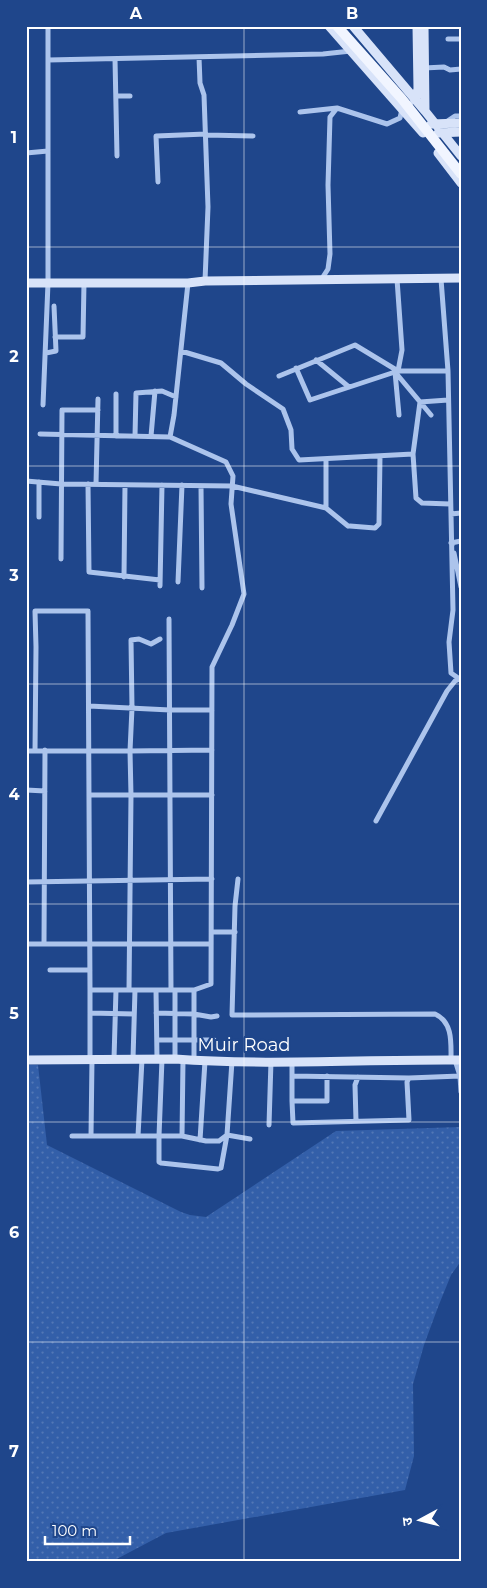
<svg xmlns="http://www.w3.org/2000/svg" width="487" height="1588" font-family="Montserrat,'Noto Sans Devanagari',sans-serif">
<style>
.grass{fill:url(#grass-dots)}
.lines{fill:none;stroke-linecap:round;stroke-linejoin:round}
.street{stroke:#acc4ec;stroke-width:5}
.secondary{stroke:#d8e3f9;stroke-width:9}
.primary-bridge{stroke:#f1f5ff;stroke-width:10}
.grid{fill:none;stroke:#fff;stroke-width:1;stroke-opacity:0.55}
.labels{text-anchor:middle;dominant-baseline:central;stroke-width:4.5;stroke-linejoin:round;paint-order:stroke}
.street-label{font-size:18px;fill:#fff;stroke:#1f468b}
.neatline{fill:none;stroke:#fff;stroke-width:2}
.grid-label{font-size:16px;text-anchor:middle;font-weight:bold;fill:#fff}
</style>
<defs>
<pattern id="grass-dots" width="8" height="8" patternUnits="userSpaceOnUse" patternTransform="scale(1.25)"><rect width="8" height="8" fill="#335fa9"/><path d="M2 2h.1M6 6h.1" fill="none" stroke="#5277b6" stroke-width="1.8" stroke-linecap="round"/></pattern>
</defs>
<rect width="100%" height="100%" fill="#1f468b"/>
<!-- grass -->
<path class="grass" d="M 26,1065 L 38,1065 L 47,1145 L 181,1212 L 190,1215 L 206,1217 L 336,1131 L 461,1127 L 461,1261 L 451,1275 L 438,1307 L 424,1345 L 413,1384 L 414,1456 L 405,1490 L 166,1533 L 111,1562 L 26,1562 Z"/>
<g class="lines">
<!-- street -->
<path class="street" d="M 448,39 L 461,39
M 199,57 L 200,83 L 204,95 L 208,207 L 205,281
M 115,59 L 117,156
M 48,60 L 323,54 L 351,51
M 424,68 L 444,67 L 450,70 L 461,69
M 116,96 L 130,96
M 300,112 L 337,108
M 446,122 L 455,116 L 461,116
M 206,135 L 253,136
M 26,153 L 48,151
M 158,182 L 156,136 L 206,134
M 441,279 L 448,371 L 453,610 L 449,642 L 451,673 L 461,680
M 321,280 L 328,269 L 330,254 L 328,185 L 330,117 L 337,108 L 387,124 L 400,118 L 402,109 L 415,100
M 55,337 L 83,337 L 84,283
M 181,351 L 221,363 L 246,384 L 283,409 L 291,430 L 292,449 L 299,460 L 413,454 L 416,498 L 422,503 L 450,504
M 46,353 L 56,351 L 54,306
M 316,360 L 349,387
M 296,368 L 310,400 L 398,371 L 448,371
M 279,376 L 355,345 L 398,371 L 402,350 L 397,279
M 43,405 L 48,283 L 48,26
M 399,415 L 395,372 L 431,415
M 40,434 L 170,437 L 226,462 L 233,476 L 231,504 L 244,594 L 232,625 L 212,667 L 211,984 L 194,990
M 116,436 L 116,394
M 135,436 L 136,393 L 162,391 L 176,397
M 151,436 L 155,391
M 170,437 L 174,415 L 188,283
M 413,454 L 420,402 L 448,400
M 26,481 L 61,484 L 232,486 L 326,508 L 348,526
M 39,482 L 39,517
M 88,484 L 89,572 L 160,580
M 96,484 L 98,399
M 201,486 L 202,588
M 326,508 L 326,459
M 451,514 L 461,513
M 350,526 L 375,528 L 379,524 L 380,456
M 452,545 L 451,543 L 461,541
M 454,553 L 461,587
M 61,559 L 62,410 L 98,410
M 124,577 L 125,485
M 178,582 L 182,485
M 160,586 L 162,485
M 169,619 L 171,990
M 89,706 L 170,710 L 212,710
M 26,751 L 130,751 L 212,750
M 35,751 L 36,647 L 35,611 L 88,611 L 90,990
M 26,790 L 45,791
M 89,795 L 212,795
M 376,821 L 447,691 L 455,681 L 459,679
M 238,879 L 235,906 L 232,1015 L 435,1014 C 453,1022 451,1043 451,1060
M 26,882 L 212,879
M 212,932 L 235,932
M 26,944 L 211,944
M 44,944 L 45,750
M 50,970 L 90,970
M 129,990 L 131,795 L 130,751 L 132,708 L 131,640 L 139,639 L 151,644 L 160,639
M 156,990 L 157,1059
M 90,1013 L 134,1014
M 156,1013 L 194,1014 L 211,1017 L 217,1016
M 157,1040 L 214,1040
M 90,1059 L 90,990 L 194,990 L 194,1061
M 114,1059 L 116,990
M 133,1059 L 135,990
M 162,1059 L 159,1136 L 159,1162 L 161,1163 L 218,1169 L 221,1168 L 227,1135 L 250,1139
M 175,1059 L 175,990
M 455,1060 L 460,1076 L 461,1092
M 292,1062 L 292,1101 L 293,1123 L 409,1120 L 407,1082 L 409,1078
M 292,1076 L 409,1078 L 460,1076
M 292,1101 L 327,1101 L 327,1076
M 356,1121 L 355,1085 L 358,1077
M 269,1125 L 271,1061
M 72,1136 L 182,1136 L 206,1141 L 219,1141 L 227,1135 L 232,1061
M 91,1136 L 92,1059
M 138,1136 L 142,1059
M 182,1136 L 183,1060
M 200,1140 L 205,1061"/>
<!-- secondary -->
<path class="secondary" d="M 329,26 L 423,133
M 353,26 L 425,111 L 461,156
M 424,26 L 425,111
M 415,100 L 418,89 L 417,26
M 431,124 L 461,123
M 438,133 L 461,132
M 438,153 L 461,183
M 26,283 L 188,283 L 205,281 L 461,278
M 26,1060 L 175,1059 C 270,1066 366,1059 461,1060"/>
<!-- primary-bridge -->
<path class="primary-bridge" d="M 337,26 L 402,99 L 461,174"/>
</g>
<!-- grid -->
<path class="grid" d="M 244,26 L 244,1562M 26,247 L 461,247M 26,466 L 461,466M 26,684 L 461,684M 26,904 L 461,904M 26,1122 L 461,1122M 26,1342 L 461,1342"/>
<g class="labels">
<!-- street labels -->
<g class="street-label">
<text x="244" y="1045">Muir Road</text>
</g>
</g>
<!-- border -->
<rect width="487" height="1588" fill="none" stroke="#1f468b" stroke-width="55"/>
<!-- north arrow -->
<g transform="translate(420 1520) rotate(263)" stroke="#1f468b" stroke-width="4" paint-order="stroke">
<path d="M0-4L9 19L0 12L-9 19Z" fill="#ffffff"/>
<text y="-8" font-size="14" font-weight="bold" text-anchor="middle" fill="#ffffff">उ</text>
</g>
<!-- scale -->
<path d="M45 1536v8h85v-8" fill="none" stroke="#ffffff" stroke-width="2.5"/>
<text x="52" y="1536" font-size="15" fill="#ffffff" stroke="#1f468b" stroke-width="4" paint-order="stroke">100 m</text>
<rect x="28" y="28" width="432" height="1532" class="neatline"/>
<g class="grid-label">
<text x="136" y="19">A</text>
<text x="352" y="19">B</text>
<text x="14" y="143">1</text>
<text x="14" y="362">2</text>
<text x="14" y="581">3</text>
<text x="14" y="800">4</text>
<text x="14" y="1019">5</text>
<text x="14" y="1238">6</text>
<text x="14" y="1457">7</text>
</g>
</svg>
